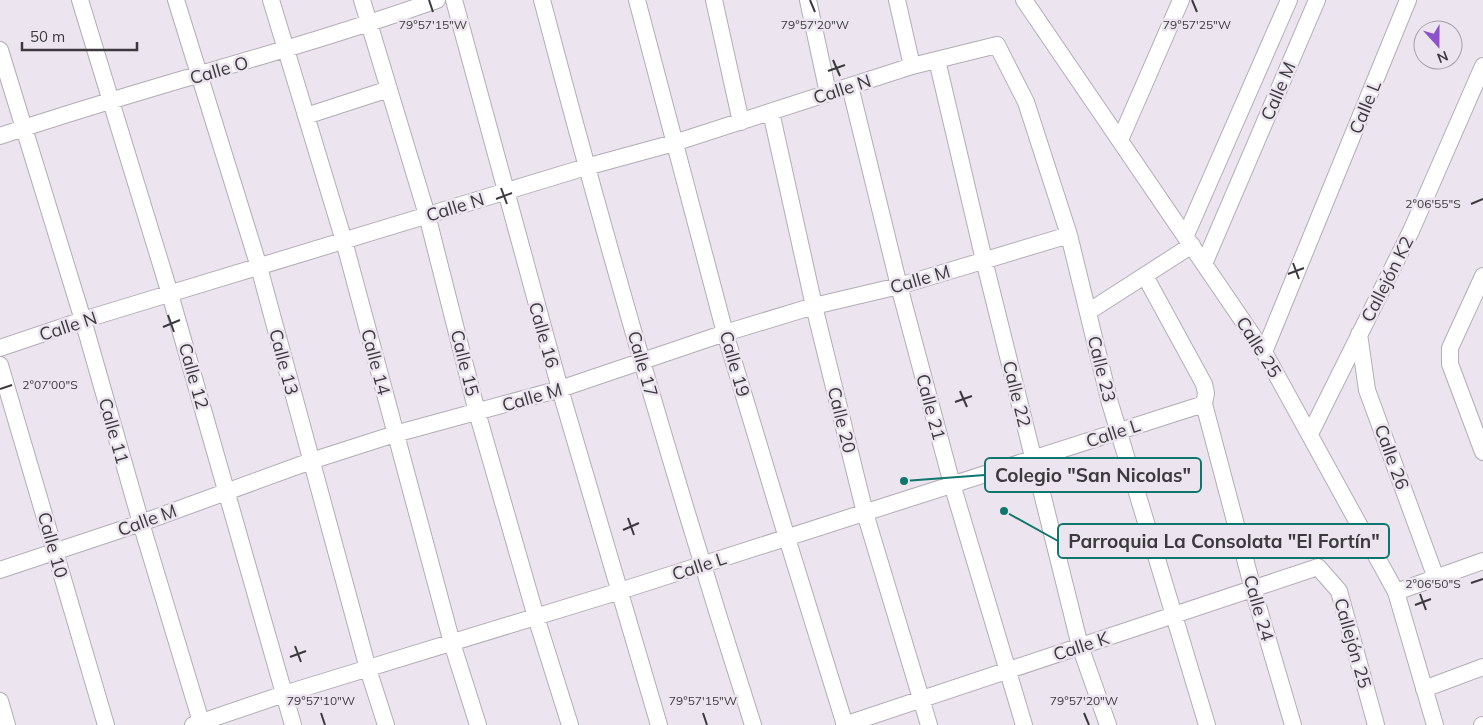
<svg xmlns="http://www.w3.org/2000/svg" width="1483" height="725" font-family="Mulish,sans-serif">
<style>
.lines{fill:none;stroke-linecap:round;stroke-linejoin:round}
.minor-casing{stroke:#b3acb6;stroke-width:18}
.minor{stroke:#fff;stroke-width:16}
.ticks{fill:none;stroke:#3c3a3e;stroke-width:2}
.labels{text-anchor:middle;dominant-baseline:central;stroke-width:5;stroke-linejoin:round;paint-order:stroke}
.street-label{font-size:18px;fill:#3c3a3e;stroke:#ece5ef}
.ticks-label{font-size:12px;text-anchor:middle;fill:#3c3a3e;stroke:#ece5ef;stroke-width:5;stroke-linejoin:round;paint-order:stroke}
.leader{fill:none;stroke:#0f766e;stroke-width:2}
.callout-dot{fill:#0f766e;stroke:#ece5ef;stroke-width:2}
.callout{fill:#ece5ef;stroke:#0f766e;stroke-width:2}
.callout-label{font-size:19px;text-anchor:middle;font-weight:bold;fill:#3c3a3e}
</style>
<rect width="100%" height="100%" fill="#ece5ef"/>
<g class="lines">
<defs>
<path id="minor" d="M 80,0 L 170,294 L 293,725
M 176,0 L 259,267 L 368,669 L 386,725
M 271,0 L 344,241 L 452,643 L 478,725
M 362,0 L 427,215 L 477,412 L 536,617 L 570,725
M 454,0 L 560,389 L 659,725
M 542,0 C 606,243 676,485 753,725
M 637,0 L 725,333 L 787,538 L 845,725
M 714,0 L 741,122
M 808,0 L 828,93
M 897,0 L 912,66
M 1024,0 L 1264,352 L 1396,592 L 1435,725
M 0,50 L 83,320 L 141,523 L 202,725
M 937,60 L 984,260 L 1080,646 L 1108,725
M 850,86 L 899,286 L 952,484 L 1024,725
M 771,112 L 814,306 L 865,513 L 929,725
M 306,116 L 389,89
M 0,136 C 144,87 293,51 437,0
M 1120,140 L 1181,0
M 1186,235 L 1289,0
M 1204,264 L 1317,0
M 1145,276 L 1204,384 L 1206,393 L 1204,404
M 1483,276 L 1450,348 L 1450,364 L 1483,452
M 1088,312 L 1192,245
M 1359,334 L 1367,390 L 1436,578
M 0,348 L 83,320 L 507,191 L 586,167 L 674,143 L 912,66 L 997,45 L 1026,102 L 1069,235 L 1110,403 L 1207,725
M 1264,352 L 1408,0
M 0,365 L 106,725
M 1204,404 L 1253,589 L 1293,725
M 1310,434 L 1411,231 L 1483,66
M 0,570 L 141,523 L 311,461 L 395,434 L 560,389 L 725,333 L 814,306 L 899,286 L 1069,235
M 1396,592 L 1483,561
M 1424,689 L 1483,667
M 0,701 L 7,725
M 193,725 L 284,694 L 620,591 L 1204,404
M 844,725 L 1318,567 L 1339,591 L 1376,725
M 1482,725 L 1483,725"/>
</defs>
<!-- minor casing -->
<use href="#minor" class="minor-casing"/>
<!-- minor -->
<use href="#minor" class="minor"/>
</g>
<!-- ticks -->
<path class="ticks" d="M 429,0 L 433,12M 810,0 L 815,12M 1192,0 L 1197,12M 833,60 L 840,76M 828,71 L 845,65M 501,188 L 507,204M 496,199 L 512,193M 1471,204 L 1483,199M 1293,263 L 1299,279M 1288,274 L 1304,268M 168,315 L 174,332M 163,327 L 180,320M 0,389 L 12,385M 960,391 L 967,407M 955,402 L 972,396M 628,518 L 634,535M 623,530 L 639,523M 1471,583 L 1483,579M 1420,594 L 1426,610M 1415,605 L 1431,599M 295,646 L 301,662M 290,657 L 306,651M 321,713 L 325,725M 703,713 L 707,725M 1084,713 L 1089,725"/>
<g class="labels">
<!-- street labels -->
<g class="street-label">
<text transform="translate(219 70) rotate(-16)">Calle O</text>
<text transform="translate(842 89) rotate(-18)">Calle N</text>
<text transform="translate(1278 91) rotate(-67)">Calle M</text>
<text transform="translate(1365 107) rotate(-68)">Calle L</text>
<text transform="translate(455 207) rotate(-17)">Calle N</text>
<text transform="translate(920 279) rotate(-16)">Calle M</text>
<text transform="translate(1387 279) rotate(-63)">Callejón K2</text>
<text transform="translate(68 326) rotate(-18)">Calle N</text>
<text transform="translate(544 335) rotate(74)">Calle 16</text>
<text transform="translate(1259 347) rotate(58)">Calle 25</text>
<text transform="translate(284 362) rotate(75)">Calle 13</text>
<text transform="translate(376 362) rotate(75)">Calle 14</text>
<text transform="translate(465 363) rotate(76)">Calle 15</text>
<text transform="translate(643 364) rotate(74)">Calle 17</text>
<text transform="translate(735 364) rotate(74)">Calle 19</text>
<text transform="translate(1102 369) rotate(76)">Calle 23</text>
<text transform="translate(194 376) rotate(74)">Calle 12</text>
<text transform="translate(1017 394) rotate(76)">Calle 22</text>
<text transform="translate(532 397) rotate(-16)">Calle M</text>
<text transform="translate(931 407) rotate(75)">Calle 21</text>
<text transform="translate(842 420) rotate(76)">Calle 20</text>
<text transform="translate(114 431) rotate(74)">Calle 11</text>
<text transform="translate(1113 433) rotate(-18)">Calle L</text>
<text transform="translate(1392 457) rotate(70)">Calle 26</text>
<text transform="translate(147 520) rotate(-20)">Calle M</text>
<text transform="translate(53 545) rotate(74)">Calle 10</text>
<text transform="translate(699 566) rotate(-18)">Calle L</text>
<text transform="translate(1259 608) rotate(74)">Calle 24</text>
<text transform="translate(1353 643) rotate(74)">Callejón 25</text>
<text transform="translate(1081 646) rotate(-18)">Calle K</text>
</g>
</g>
<g class="ticks-label">
<text x="433" y="29">79°57'15"W</text>
<text x="815" y="29">79°57'20"W</text>
<text x="1197" y="29">79°57'25"W</text>
<text x="1433" y="208">2°06'55"S</text>
<text x="50" y="389">2°07'00"S</text>
<text x="1433" y="588">2°06'50"S</text>
<text x="321" y="705">79°57'10"W</text>
<text x="703" y="705">79°57'15"W</text>
<text x="1084" y="705">79°57'20"W</text>
</g>
<!-- callouts -->
<path class="leader" d="M904 481L985 475M1004 511L1058 541"/>
<g class="callout-dot">
<circle cx="904" cy="481" r="5"/>
<circle cx="1004" cy="511" r="5"/>
</g>
<g class="callout">
<rect x="985" y="458" width="216" height="34" rx="5"/>
<rect x="1058" y="524" width="331" height="34" rx="5"/>
</g>
<g class="callout-label">
<text x="1093" y="482">Colegio "San Nicolas"</text>
<text x="1224" y="548">Parroquia La Consolata "El Fortín"</text>
</g>
<!-- north arrow -->
<g transform="translate(1438 45) rotate(159)"><circle r="24" fill="#ece5ef" stroke="#a6a1a8"/>
<path d="M0-4L9 19L0 12L-9 19Z" fill="#8d53ca"/>
<text y="-8" font-size="14" font-weight="bold" text-anchor="middle" fill="#3c3a3e">N</text>
</g>
<!-- scale -->
<path d="M22 42v8h115v-8" fill="none" stroke="#3c3a3e" stroke-width="2.5"/>
<text x="30" y="42" font-size="15" fill="#3c3a3e" stroke="#ece5ef" stroke-width="4" paint-order="stroke">50 m</text>
</svg>
